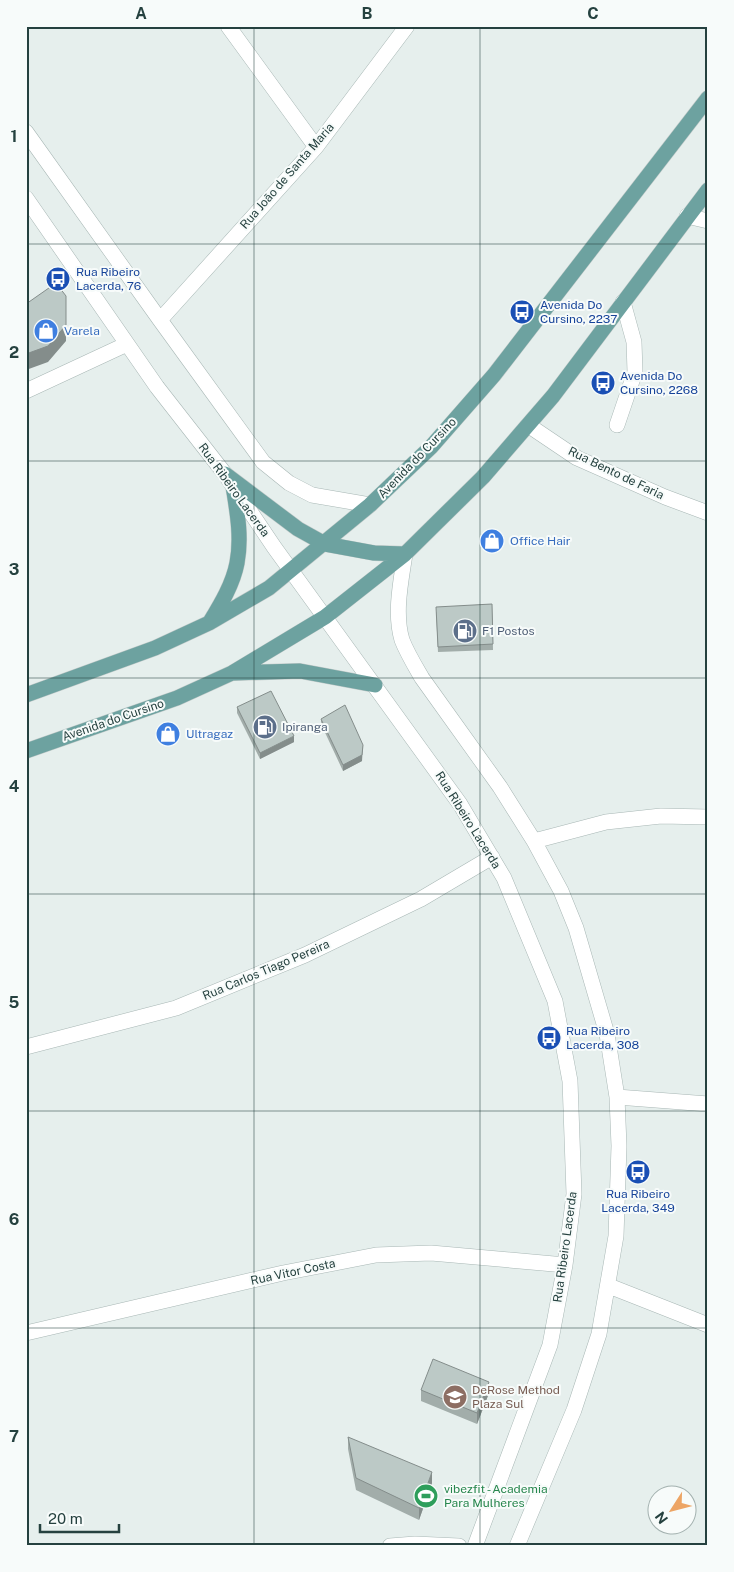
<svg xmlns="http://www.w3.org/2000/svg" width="734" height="1572" font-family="'Public Sans',sans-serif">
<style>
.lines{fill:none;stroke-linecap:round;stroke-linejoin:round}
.minor-casing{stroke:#a8b7b5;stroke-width:16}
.major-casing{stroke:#c2cac9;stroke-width:16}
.minor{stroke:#fff;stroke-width:15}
.major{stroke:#6da2a0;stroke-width:15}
.wall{fill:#a2adaa}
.shaded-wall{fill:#848d8b}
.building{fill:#bcc9c6;stroke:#848d8b}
.grid{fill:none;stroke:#25413f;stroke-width:1;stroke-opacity:0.55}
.labels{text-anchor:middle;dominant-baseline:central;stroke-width:4;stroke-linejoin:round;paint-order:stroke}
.street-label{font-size:12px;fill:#25413f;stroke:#f7fbfa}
.transit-label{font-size:12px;fill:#164399;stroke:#f7fbfa;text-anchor:start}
.shop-label{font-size:12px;fill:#366cbe;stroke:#f7fbfa;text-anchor:start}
.service-label{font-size:12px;fill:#4e5e75;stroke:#f7fbfa;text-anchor:start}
.education-label{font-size:12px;fill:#785e54;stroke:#f7fbfa;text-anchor:start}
.leisure-label{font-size:12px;fill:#27864d;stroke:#f7fbfa;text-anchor:start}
.neatline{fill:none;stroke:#25413f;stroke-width:2}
.grid-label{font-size:16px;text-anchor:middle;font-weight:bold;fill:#25413f}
</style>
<rect width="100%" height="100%" fill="#e6efed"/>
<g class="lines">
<defs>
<path id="minor" d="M 228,26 L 316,147
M 26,132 L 160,320 L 263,462 L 289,483 L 312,495 L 370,505
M 26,198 L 157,387 L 225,474 L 274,547 L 460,804 L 504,878 L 555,1001 L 570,1081 L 574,1194 L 565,1265 L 550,1345 L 475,1546
M 687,216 L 708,221
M 160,320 L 316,147 L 407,26
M 26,391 L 127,344
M 528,425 L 577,458 L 665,497 L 708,513
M 617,425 L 635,372 L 634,342 L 623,302
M 405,554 C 401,581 394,613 402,640 C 407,653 415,666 422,678 L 500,787 L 534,841 L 561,891 L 576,928 L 607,1034 L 617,1097 L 619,1146 L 616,1236 L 599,1334 L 574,1410 L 517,1546
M 534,841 L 606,822 L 661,816 L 708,817
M 26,1047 L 176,1008 L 305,955 L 421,899 L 492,857
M 617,1097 L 708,1104
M 609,1286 L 708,1325
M 26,1333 L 283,1273 L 376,1255 L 431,1253 L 565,1265
M 390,1546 L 415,1544 L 459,1546"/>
<path id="major" d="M 225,474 L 298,529 L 325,544 L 374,553 L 405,554
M 210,622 C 221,604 233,584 237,563 C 242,537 237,511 233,486
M 233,673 L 300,671 L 375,685
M 26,695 L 155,648 L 209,623 L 269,588 L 370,505 L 431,447 L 494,375 L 708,98
M 26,751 L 177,698 L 232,673 L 325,617 L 405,554 L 483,477 L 553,396 L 708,190"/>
</defs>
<!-- minor casing -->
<use href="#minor" class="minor-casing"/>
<!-- major casing -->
<use href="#major" class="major-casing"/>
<!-- minor -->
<use href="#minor" class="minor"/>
<!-- major -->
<use href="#major" class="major"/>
</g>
<!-- wall -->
<path class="wall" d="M 492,604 L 493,650 L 438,652 L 436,612 Z
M 237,707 L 294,742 L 260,759 L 237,713 Z
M 321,719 L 362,761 L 343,771 L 321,724 Z
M 421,1390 L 489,1393 L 477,1424 L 421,1401 Z
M 348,1437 L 432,1483 L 419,1520 L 356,1490 L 348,1449 Z"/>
<!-- shaded-wall -->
<path class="shaded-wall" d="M 66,325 L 66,341 L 48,362 L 26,370 L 26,354 Z
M 294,736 L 294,742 L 260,759 L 260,753 Z
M 363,745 L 362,761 L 343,771 L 343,765 Z
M 489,1382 L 489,1393 L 477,1424 L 477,1413 Z
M 432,1472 L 432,1483 L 419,1520 L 419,1508 Z"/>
<!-- building -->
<path class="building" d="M 56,283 L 66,296 L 66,325 L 48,346 L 26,354 L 26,304 Z
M 492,604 L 493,644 L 438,647 L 436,607 Z
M 271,691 L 294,736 L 260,753 L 237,707 Z
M 345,705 L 363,745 L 362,755 L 343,765 L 321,719 Z
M 433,1359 L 489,1382 L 477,1413 L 421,1390 Z
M 348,1437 L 432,1472 L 419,1508 L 356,1478 Z"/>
<!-- grid -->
<path class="grid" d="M 254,26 L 254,1546M 480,26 L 480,1546M 26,244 L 708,244M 26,461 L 708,461M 26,678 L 708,678M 26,894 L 708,894M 26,1111 L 708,1111M 26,1328 L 708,1328"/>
<!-- icons -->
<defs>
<symbol id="bus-disc" viewBox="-11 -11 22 22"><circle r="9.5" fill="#1a4fb4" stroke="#f7fbfa"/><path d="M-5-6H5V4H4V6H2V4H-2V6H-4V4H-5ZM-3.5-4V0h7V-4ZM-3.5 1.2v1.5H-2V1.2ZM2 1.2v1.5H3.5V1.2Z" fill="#fff"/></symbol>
<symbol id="shop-disc" viewBox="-11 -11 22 22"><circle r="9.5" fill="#3f7fe0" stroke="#f7fbfa"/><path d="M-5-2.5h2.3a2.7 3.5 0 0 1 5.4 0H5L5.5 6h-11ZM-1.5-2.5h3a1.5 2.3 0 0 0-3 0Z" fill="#fff"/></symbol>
<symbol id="fuel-disc" viewBox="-11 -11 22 22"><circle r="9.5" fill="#5c6f8a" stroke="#f7fbfa"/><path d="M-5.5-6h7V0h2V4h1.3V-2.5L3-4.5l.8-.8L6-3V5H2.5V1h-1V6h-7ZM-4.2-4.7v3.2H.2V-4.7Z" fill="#fff"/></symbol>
<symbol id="university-disc" viewBox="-11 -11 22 22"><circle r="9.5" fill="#8d6e63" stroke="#f7fbfa"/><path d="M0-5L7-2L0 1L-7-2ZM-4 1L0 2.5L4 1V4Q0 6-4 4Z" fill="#fff"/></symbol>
<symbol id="stadium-disc" viewBox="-11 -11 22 22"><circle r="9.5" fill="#2e9e5b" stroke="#f7fbfa"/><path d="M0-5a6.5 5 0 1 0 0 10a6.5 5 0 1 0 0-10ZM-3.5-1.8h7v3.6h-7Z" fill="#fff"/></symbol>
</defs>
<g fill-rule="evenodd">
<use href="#bus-disc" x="44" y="265" width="28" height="28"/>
<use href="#bus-disc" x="508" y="298" width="28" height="28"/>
<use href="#shop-disc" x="32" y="317" width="28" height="28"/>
<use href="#bus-disc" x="589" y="369" width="28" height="28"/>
<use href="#shop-disc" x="478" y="527" width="28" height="28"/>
<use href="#fuel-disc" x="451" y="617" width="28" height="28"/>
<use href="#fuel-disc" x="251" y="713" width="28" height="28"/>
<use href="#shop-disc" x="154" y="720" width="28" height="28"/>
<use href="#bus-disc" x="535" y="1024" width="28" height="28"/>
<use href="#bus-disc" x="624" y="1158" width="28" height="28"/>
<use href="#university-disc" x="441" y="1383" width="28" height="28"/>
<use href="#stadium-disc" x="412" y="1482" width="28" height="28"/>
</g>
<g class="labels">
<!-- street labels -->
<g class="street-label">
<text transform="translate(287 176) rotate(-49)">Rua João de Santa Maria</text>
<text transform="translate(417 458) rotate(-46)">Avenida do Cursino</text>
<text transform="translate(616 473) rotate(26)">Rua Bento de Faria</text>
<text transform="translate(234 490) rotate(54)">Rua Ribeiro Lacerda</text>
<text transform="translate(113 720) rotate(-19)">Avenida do Cursino</text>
<text transform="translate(468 820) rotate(58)">Rua Ribeiro Lacerda</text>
<text transform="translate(266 970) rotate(-23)">Rua Carlos Tiago Pereira</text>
<text transform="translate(565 1247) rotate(-82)">Rua Ribeiro Lacerda</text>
<text transform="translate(293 1272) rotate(-12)">Rua Vitor Costa</text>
</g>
<!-- transit labels -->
<g class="transit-label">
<text x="76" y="272">Rua Ribeiro<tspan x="76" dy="14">Lacerda, 76</tspan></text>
<text x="540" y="305">Avenida Do<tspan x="540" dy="14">Cursino, 2237</tspan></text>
<text x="620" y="376">Avenida Do<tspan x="620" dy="14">Cursino, 2268</tspan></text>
<text x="566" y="1031">Rua Ribeiro<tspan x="566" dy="14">Lacerda, 308</tspan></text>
<text x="638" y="1194" text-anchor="middle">Rua Ribeiro<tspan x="638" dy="14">Lacerda, 349</tspan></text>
</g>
<!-- shop labels -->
<g class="shop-label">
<text x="64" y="331">Varela</text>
<text x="510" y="541">Office Hair</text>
<text x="186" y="734">Ultragaz</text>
</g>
<!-- service labels -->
<g class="service-label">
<text x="482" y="631">F1 Postos</text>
<text x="282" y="727">Ipiranga</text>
</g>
<!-- education labels -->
<g class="education-label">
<text x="472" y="1390">DeRose Method<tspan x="472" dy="14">Plaza Sul</tspan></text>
</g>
<!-- leisure labels -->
<g class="leisure-label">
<text x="444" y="1489">vibezfit - Academia<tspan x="444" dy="14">Para Mulheres</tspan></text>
</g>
</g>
<!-- border -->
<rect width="734" height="1572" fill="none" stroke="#f7fbfa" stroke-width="55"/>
<!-- north arrow -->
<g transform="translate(672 1510) rotate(234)"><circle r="24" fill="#f7fbfa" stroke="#a3b1af"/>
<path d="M0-4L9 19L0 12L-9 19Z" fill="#eda565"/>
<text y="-8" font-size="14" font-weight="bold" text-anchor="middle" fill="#25413f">N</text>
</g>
<!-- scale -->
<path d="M40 1524v8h79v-8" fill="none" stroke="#25413f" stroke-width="2.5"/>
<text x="48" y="1524" font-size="15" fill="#25413f" stroke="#f7fbfa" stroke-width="4" paint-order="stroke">20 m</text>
<rect x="28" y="28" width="678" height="1516" class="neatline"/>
<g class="grid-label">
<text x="141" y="19">A</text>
<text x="367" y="19">B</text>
<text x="593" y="19">C</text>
<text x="14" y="142">1</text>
<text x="14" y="358">2</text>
<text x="14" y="575">3</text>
<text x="14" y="792">4</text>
<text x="14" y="1008">5</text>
<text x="14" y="1225">6</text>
<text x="14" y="1442">7</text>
</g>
</svg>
